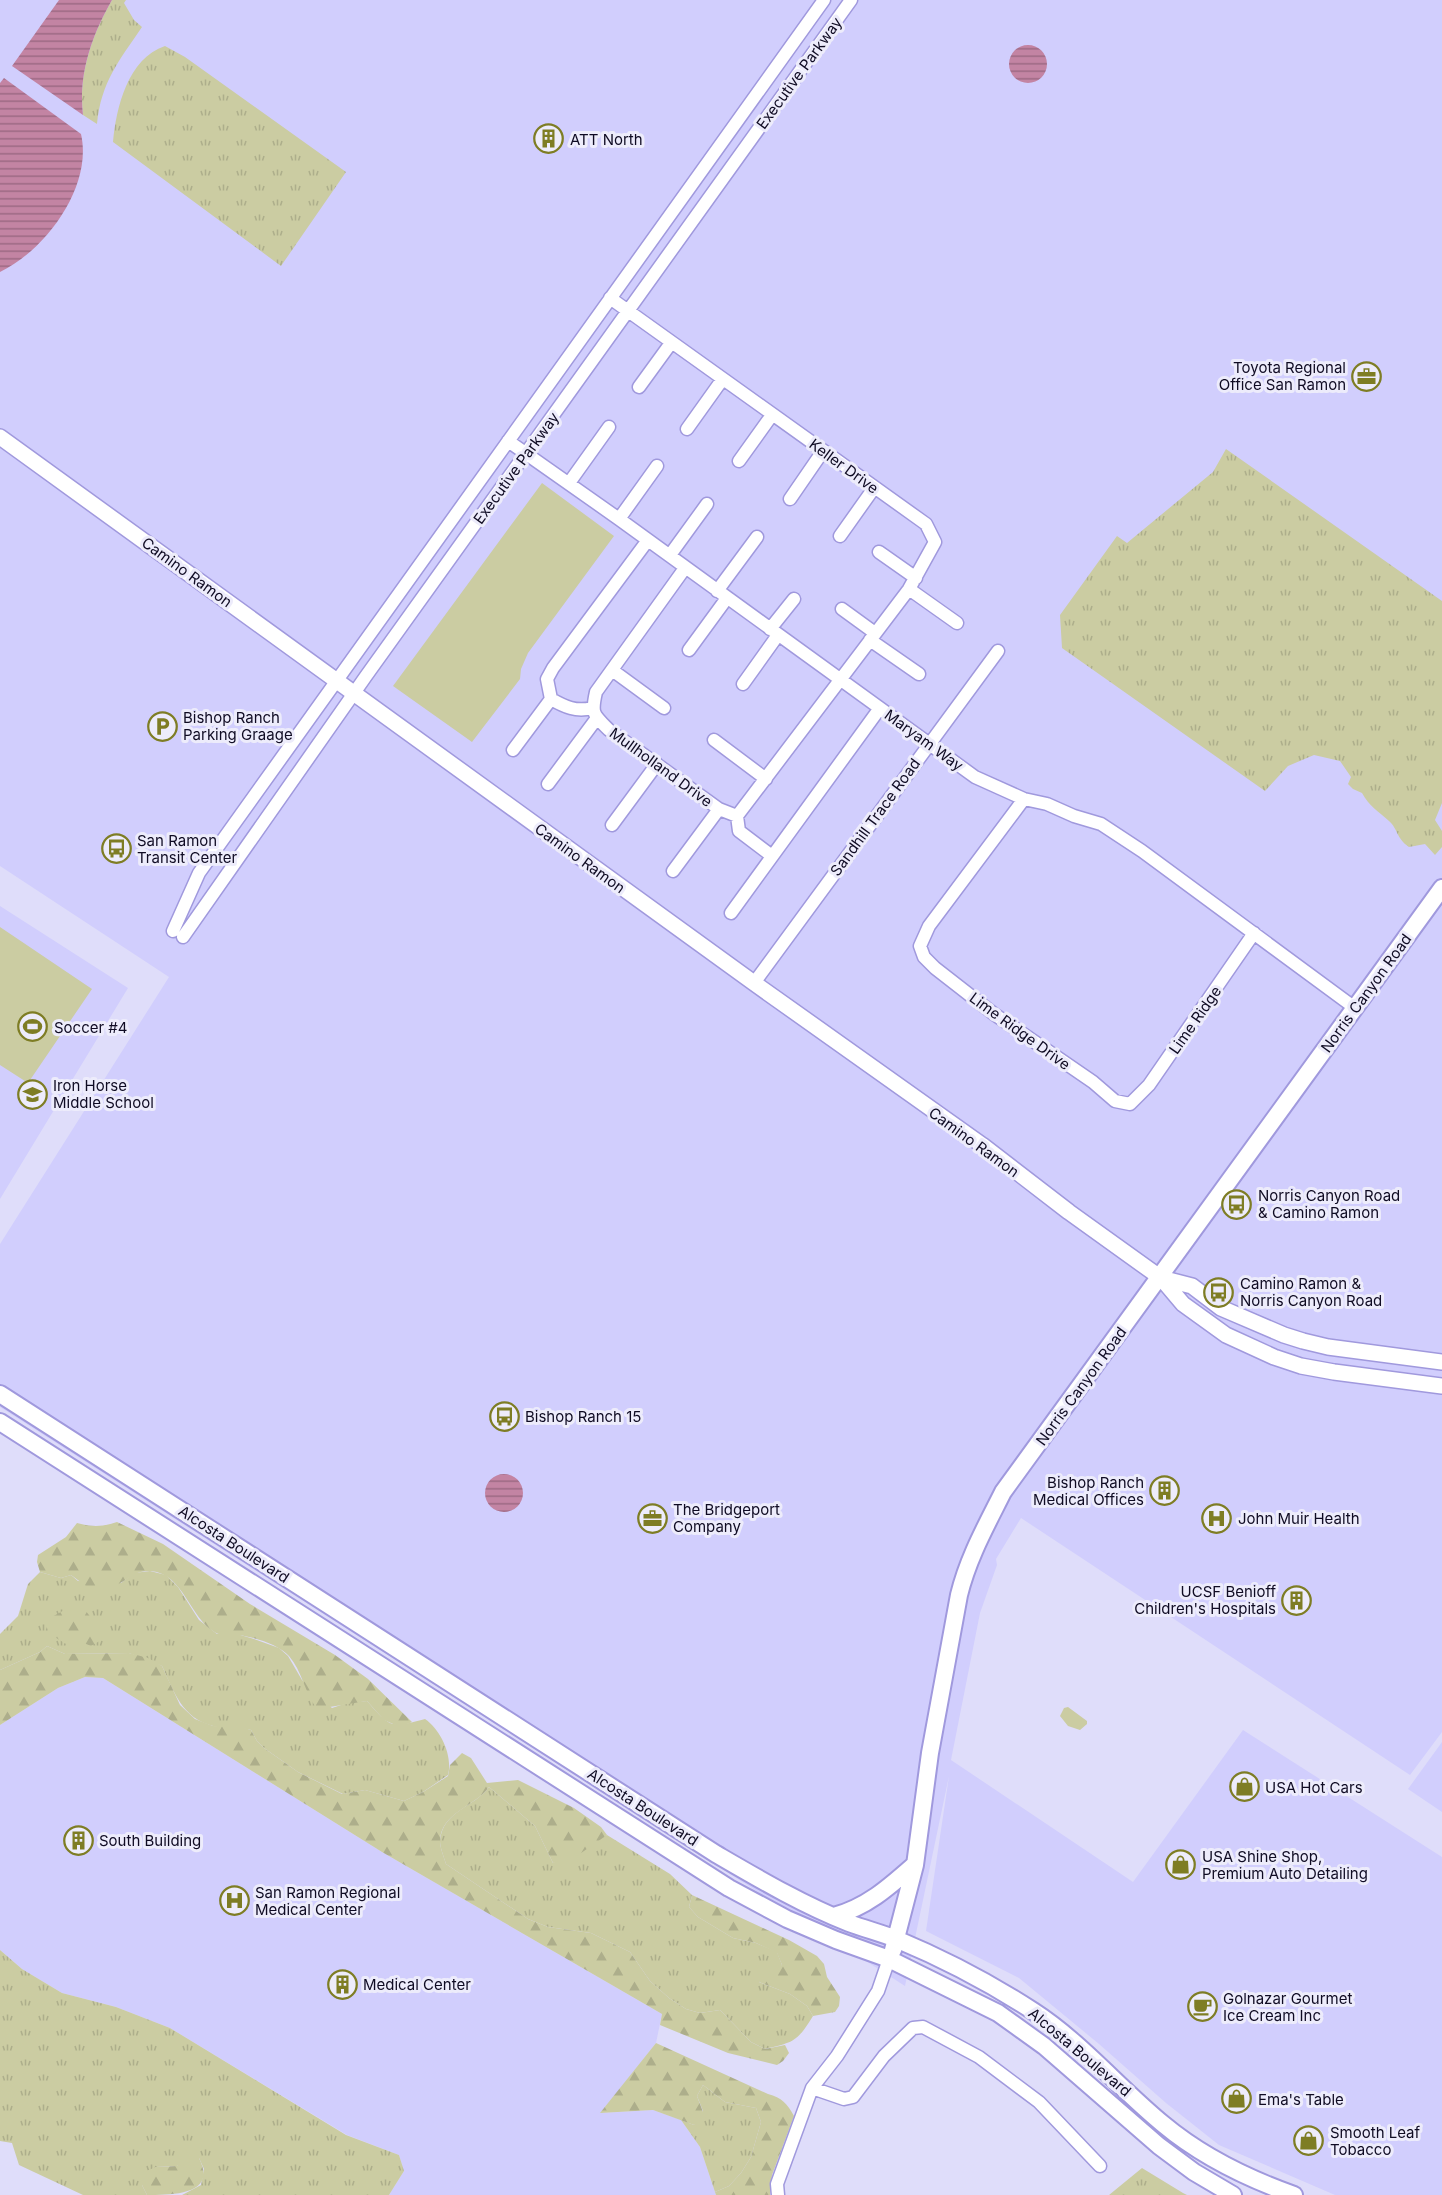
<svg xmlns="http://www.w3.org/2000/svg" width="1442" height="2195" font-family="Inter,sans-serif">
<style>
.built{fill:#d1cefd}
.grass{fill:url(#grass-tufts)}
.forest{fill:url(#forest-firs)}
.green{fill:#cbcca2}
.water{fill:url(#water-rules)}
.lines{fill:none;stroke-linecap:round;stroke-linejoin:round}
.minor-casing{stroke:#a099dd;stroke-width:15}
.tertiary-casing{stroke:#a099dd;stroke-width:18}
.secondary-casing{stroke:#a099dd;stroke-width:20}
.minor{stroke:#fff;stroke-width:12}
.tertiary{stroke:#fff;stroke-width:15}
.secondary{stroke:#fff;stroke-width:16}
.labels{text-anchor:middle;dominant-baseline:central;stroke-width:6;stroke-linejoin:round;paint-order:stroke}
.street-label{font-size:15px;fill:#0f0b23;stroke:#edecfb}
.poi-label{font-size:15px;fill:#0f0b23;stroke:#edecfb;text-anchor:start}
</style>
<defs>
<pattern id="grass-tufts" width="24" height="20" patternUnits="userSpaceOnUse" patternTransform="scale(1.5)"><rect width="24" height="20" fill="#cbcca2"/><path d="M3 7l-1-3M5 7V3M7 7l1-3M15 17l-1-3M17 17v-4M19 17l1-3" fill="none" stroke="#adae8b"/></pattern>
<pattern id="forest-firs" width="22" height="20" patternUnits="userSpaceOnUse" patternTransform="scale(1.5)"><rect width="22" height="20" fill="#cbcca2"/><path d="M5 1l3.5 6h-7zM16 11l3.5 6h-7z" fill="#adae8b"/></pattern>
<pattern id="water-rules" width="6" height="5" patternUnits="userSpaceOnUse" patternTransform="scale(1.5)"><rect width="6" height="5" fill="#c384a3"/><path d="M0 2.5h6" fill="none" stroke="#9d6a84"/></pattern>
</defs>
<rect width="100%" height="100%" fill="#dfddfa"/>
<!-- built -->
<path class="built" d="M 0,0 L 1442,0 L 1442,1732 L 1410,1775 L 1021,1518 L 996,1559 L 997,1565 L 980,1613 L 951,1760 L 1133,1882 L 1243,1730 L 1442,1857 L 1442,2195 L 1335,2195 L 1219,2145 L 1166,2103 L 1099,2044 L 1019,1978 L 926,1931 L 949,1776 L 905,1986 L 0,1407 L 0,1244 L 169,977 L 0,866 Z
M 0,906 L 128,988 L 0,1199 Z
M 85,1677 L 103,1678 L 382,1852 L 662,2014 L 656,2043 L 601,2113 L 653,2110 L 681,2120 L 700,2147 L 716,2195 L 389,2195 L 404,2171 L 399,2155 L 347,2135 L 170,2028 L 116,2007 L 62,1993 L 22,1969 L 0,1950 L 0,1725 L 58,1688 Z
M 1442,1742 L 1442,1812 L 1408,1789 Z"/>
<!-- grass -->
<path class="grass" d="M 112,0 L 126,0 L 124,3 L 134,20 L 142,27 C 119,61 101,82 97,124 L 83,115 C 78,74 92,35 112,0 Z
M 165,46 L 185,57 L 346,172 L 281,266 L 113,142 C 116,108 128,58 165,46 Z
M 1226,449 L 1442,601 L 1442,803 L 1435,820 L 1442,831 L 1442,847 L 1435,855 L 1425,844 L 1409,847 C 1396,838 1398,829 1389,821 C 1378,811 1369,806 1362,793 L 1353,789 L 1348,784 L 1351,777 L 1340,761 L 1314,755 L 1288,766 L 1265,791 L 1062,648 L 1060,615 L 1117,536 L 1127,543 L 1213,472 Z
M 150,1571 L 166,1575 L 178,1587 L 199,1620 L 217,1634 L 237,1634 L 254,1639 L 279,1648 L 288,1656 L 302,1680 L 332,1708 L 347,1703 L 367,1701 C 391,1728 390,1728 425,1719 C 441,1730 453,1756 448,1775 L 423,1792 L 404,1801 L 365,1790 L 343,1794 L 298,1772 L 264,1748 L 257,1741 L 251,1730 C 238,1727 225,1729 213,1726 C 182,1718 174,1692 162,1666 L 129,1653 L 65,1654 L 47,1646 L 40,1652 L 0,1670 L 0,1634 L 18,1616 L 28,1584 L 40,1572 L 61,1578 L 71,1575 L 78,1581 L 121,1583 L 134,1573 Z
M 489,1787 L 535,1826 L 553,1863 L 607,1835 L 670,1874 L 692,1895 L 689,1907 L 698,1917 L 733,1938 L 756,1943 L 777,1952 L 782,1965 L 759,1982 L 790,1994 L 807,2006 L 813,2016 C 797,2042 794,2042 765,2049 L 751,2042 L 720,2010 L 700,2013 L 686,2009 L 669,1998 L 650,1981 L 630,1952 L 591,1933 L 548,1927 L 528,1919 L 446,1864 C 444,1857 440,1848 440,1841 C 442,1811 475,1807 489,1787 Z
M 0,1950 L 22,1969 L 62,1993 L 116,2007 L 170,2028 L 346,2135 L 399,2155 L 404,2171 L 389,2195 L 182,2195 L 201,2185 L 204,2169 L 199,2158 L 177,2166 L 156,2167 L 142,2185 L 147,2195 L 83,2195 L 19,2165 L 12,2143 L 0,2141 Z
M 703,2085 L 725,2102 L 756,2108 L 761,2122 L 751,2157 L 741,2173 L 729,2186 L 715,2192 L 700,2147 L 681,2120 L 694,2125 L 703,2111 L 697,2096 Z
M 1142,2168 L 1183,2193 L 1187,2195 L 1109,2195 Z"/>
<!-- forest -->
<path class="forest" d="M 117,1522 L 163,1544 L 250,1604 L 335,1655 L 368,1679 L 412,1722 L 400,1727 L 384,1720 L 367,1701 L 317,1709 C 305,1693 302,1671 289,1656 C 278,1644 254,1637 238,1635 C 231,1633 222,1636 216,1633 C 189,1618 184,1574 151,1571 C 138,1570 132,1576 122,1582 C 113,1588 100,1588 90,1589 L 71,1575 L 61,1578 L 40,1572 L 37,1562 L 38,1555 L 66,1537 L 77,1523 C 92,1527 102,1527 117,1522 Z
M 68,1608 L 85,1610 L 96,1624 L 103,1639 L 91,1646 L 79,1641 L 66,1644 L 50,1634 L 45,1624 L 50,1618 Z
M 47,1646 L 65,1654 L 129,1653 L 148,1658 L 162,1666 L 180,1705 L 195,1719 L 213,1726 L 241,1727 L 251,1730 L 257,1741 L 264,1748 L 298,1772 L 342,1794 L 365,1790 L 404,1801 L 423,1792 L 448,1776 L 450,1765 L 462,1753 L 471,1758 L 487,1783 L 518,1780 L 574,1808 L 601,1827 L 607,1835 L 571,1860 L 553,1863 L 535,1826 L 489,1787 C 475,1807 441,1812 440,1841 C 440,1848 444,1857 446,1864 L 528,1919 L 548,1927 L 591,1933 L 630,1952 L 650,1981 L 669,1998 L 686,2009 L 700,2013 L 720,2010 L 751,2042 L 765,2049 L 785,2045 L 789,2053 L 783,2061 L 777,2065 L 728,2053 L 660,2025 L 662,2014 L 382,1852 L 103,1678 L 85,1677 L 58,1688 L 0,1725 L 0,1670 L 40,1652 Z
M 692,1895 L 789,1940 L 817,1956 L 824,1964 L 827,1977 L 840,1997 L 839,2006 L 835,2012 L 813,2016 L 807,2006 L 790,1994 L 759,1982 L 763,1970 L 782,1965 L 777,1953 L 756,1943 L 733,1938 L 698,1917 L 689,1907 Z
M 656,2043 L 768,2094 C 782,2098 787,2103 794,2116 L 772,2175 L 770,2195 L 716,2195 L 715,2192 L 729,2186 L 741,2173 L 751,2157 L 761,2122 L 756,2108 L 725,2102 L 703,2085 L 697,2096 L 703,2112 L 701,2121 L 694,2125 L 653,2110 L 600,2113 Z
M 188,2157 L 199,2158 C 218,2195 173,2195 147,2195 L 142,2185 L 141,2173 L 156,2167 L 177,2166 Z"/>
<!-- green -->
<path class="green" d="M 542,483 L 614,536 L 528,653 L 521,669 L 520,679 L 472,742 L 393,686 Z
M 0,927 L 92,989 L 28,1083 L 0,1065 Z
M 1068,1707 L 1087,1721 L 1087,1724 L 1080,1730 L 1068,1726 L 1060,1716 L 1064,1708 Z"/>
<!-- water -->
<path class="water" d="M 59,0 L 112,0 C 92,35 78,74 83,115 L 12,66 Z
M1009 64a19 19 0 1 1 38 0a19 19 0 1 1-38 0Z
M 4,78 L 81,134 C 93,186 46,250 0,272 L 0,83 Z
M485 1493a19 19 0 1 1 38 0a19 19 0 1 1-38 0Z"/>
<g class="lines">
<defs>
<path id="minor" d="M 610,298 L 926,524 L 935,542 L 909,589 L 737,816 L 719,809 L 609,730 C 593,714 591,714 596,692 L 685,568
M 639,387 L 671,343
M 687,429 L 722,380
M 508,441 L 619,519 L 975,777 L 1024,799 L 1047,804 L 1074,816 L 1101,824 L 1142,851 L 1355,1008
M 739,461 L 772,415
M 569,483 L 609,427
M 790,499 L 823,451
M 619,519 L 657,466
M 840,536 L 874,488
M 879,552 L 916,578
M 670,555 L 707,504
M 909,589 L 957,623
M 717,591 L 757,537
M 842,609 L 875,633
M 770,629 L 794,599
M 870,640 L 919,674
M 689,650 L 727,598
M 612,670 L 664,708
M 743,684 L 778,635
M 592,708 C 576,712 565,707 551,699 L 547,679 L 553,668 L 648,540
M 714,740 L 766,779
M 513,750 L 551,699
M 548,784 L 597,718
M 1024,799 L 929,926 L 920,946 L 924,957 L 935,968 L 994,1014 L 1093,1082 L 1115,1101 L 1130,1104 L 1149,1085 L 1254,933
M 737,816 L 739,831 L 772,856
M 612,825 L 657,764
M 673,871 L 719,809
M 731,913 L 880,708
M 173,931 L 199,873 L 824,0
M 183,937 L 366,676 L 851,0
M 754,983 L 998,651
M 812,2088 L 844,2099 L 853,2097 L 884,2056 L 913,2028 L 923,2027 L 979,2057 L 1039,2102 L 1100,2166
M 778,2195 L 777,2184 L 812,2088 L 837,2056 L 878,1991 L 889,1959"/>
<path id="tertiary" d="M 0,437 L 754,983 L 982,1145 L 1069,1212 L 1161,1278 L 1183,1304 L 1226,1335 L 1274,1357 L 1301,1366 L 1334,1372 L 1442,1386
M 1161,1278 L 1192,1286 L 1221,1308 L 1284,1335 L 1303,1341 L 1328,1347 L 1442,1362"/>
<path id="secondary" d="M 0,1394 L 716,1854 C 759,1879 803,1905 849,1923 C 865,1929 881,1933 896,1939 C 944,1959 990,1983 1033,2011 C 1081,2042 1119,2088 1163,2124 C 1200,2155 1249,2179 1294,2195
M 0,1422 L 729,1888 L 787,1919 L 836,1940 L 889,1959 L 998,2013 L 1044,2046 L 1159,2146 L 1194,2172 L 1233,2195
M 834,1916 C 867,1907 889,1887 914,1865
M 893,1950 L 915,1865 L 930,1753 L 959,1595 C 968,1558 986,1526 1003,1492 L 1442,888"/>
</defs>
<!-- minor casing -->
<use href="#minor" class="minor-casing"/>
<!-- tertiary casing -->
<use href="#tertiary" class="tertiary-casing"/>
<!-- secondary casing -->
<use href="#secondary" class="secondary-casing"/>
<!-- minor -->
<use href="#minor" class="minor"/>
<!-- tertiary -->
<use href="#tertiary" class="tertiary"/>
<!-- secondary -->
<use href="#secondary" class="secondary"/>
</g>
<!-- icons -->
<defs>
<symbol id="building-ring" viewBox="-11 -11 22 22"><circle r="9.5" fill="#edecfb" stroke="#7e7d24" stroke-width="1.5"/><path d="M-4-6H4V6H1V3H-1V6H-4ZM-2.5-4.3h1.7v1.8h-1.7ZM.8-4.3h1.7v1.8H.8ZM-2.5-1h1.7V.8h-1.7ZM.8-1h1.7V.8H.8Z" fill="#7e7d24"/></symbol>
<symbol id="office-ring" viewBox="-11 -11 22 22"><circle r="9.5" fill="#edecfb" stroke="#7e7d24" stroke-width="1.5"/><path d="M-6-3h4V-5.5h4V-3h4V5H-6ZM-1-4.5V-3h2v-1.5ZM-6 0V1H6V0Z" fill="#7e7d24"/></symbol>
<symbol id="parking-ring" viewBox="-11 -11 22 22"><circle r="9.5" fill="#edecfb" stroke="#7e7d24" stroke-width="1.5"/><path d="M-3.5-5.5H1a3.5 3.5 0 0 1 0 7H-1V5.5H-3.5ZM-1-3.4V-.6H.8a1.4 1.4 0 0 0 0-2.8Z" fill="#7e7d24"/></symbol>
<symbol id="bus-ring" viewBox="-11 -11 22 22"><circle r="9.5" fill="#edecfb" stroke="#7e7d24" stroke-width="1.5"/><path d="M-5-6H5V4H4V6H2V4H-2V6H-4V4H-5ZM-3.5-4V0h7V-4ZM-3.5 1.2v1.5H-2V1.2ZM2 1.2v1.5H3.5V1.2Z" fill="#7e7d24"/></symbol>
<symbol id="stadium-ring" viewBox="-11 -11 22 22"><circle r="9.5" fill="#edecfb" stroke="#7e7d24" stroke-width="1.5"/><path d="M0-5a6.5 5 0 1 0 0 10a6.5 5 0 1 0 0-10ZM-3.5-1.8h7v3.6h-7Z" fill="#7e7d24"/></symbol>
<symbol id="school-ring" viewBox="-11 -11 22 22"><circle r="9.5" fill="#edecfb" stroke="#7e7d24" stroke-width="1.5"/><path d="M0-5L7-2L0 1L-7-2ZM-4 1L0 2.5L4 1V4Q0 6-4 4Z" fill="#7e7d24"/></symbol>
<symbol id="hospital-ring" viewBox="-11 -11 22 22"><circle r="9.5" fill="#edecfb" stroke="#7e7d24" stroke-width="1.5"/><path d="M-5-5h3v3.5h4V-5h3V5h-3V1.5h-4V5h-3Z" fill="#7e7d24"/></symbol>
<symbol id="shop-ring" viewBox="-11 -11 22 22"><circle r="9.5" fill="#edecfb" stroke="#7e7d24" stroke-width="1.5"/><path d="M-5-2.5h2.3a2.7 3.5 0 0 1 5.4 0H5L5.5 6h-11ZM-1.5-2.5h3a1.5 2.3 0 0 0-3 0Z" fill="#7e7d24"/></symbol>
<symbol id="cafe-ring" viewBox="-11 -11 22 22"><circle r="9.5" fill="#edecfb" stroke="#7e7d24" stroke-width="1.5"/><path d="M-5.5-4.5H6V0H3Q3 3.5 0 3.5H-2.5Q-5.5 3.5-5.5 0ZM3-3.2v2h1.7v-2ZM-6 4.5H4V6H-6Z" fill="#7e7d24"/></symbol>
</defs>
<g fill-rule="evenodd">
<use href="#building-ring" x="532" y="122" width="33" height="33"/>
<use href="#office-ring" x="1350" y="360" width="33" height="33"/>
<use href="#parking-ring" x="146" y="710" width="33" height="33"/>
<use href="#bus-ring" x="100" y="832" width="33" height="33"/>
<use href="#stadium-ring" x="16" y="1010" width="33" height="33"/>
<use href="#school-ring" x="16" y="1078" width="33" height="33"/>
<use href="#bus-ring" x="1220" y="1188" width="33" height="33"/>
<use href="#bus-ring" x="1202" y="1276" width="33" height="33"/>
<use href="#bus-ring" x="488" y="1400" width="33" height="33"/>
<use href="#building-ring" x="1148" y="1474" width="33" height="33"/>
<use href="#office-ring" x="636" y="1502" width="33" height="33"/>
<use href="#hospital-ring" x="1200" y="1502" width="33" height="33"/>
<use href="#building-ring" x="1280" y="1584" width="33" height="33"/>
<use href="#shop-ring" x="1228" y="1770" width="33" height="33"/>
<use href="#building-ring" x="62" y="1824" width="33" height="33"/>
<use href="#shop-ring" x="1164" y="1848" width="33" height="33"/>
<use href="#hospital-ring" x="218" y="1884" width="33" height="33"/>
<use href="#building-ring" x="326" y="1968" width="33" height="33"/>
<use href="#cafe-ring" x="1186" y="1990" width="33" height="33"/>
<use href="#shop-ring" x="1220" y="2082" width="33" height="33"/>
<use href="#shop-ring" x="1292" y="2124" width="33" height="33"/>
</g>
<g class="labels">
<!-- street labels -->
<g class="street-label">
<text transform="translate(799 73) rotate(-54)">Executive Parkway</text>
<text transform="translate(844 466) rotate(36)">Keller Drive</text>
<text transform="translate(516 468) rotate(-54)">Executive Parkway</text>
<text transform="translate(187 572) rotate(36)">Camino Ramon</text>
<text transform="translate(924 740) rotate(36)">Maryam Way</text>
<text transform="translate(661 767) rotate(36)">Mullholland Drive</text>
<text transform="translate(875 817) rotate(-54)">Sandhill Trace Road</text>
<text transform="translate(580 858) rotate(36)">Camino Ramon</text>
<text transform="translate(1366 993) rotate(-54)">Norris Canyon Road</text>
<text transform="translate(1195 1020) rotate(-55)">Lime Ridge</text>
<text transform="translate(1020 1031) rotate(36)">Lime Ridge Drive</text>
<text transform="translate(974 1142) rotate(36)">Camino Ramon</text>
<text transform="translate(1081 1386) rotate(-54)">Norris Canyon Road</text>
<text transform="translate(234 1544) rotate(33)">Alcosta Boulevard</text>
<text transform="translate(643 1807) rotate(33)">Alcosta Boulevard</text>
<text transform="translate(1080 2052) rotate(40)">Alcosta Boulevard</text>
</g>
<!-- poi labels -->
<g class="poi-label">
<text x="570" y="139">ATT North</text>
<text x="1346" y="367" text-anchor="end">Toyota Regional<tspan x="1346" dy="17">Office San Ramon</tspan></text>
<text x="183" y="717">Bishop Ranch<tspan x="183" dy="17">Parking Graage</tspan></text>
<text x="137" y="840">San Ramon<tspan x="137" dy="17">Transit Center</tspan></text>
<text x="54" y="1027">Soccer #4</text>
<text x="53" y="1085">Iron Horse<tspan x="53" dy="17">Middle School</tspan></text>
<text x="1258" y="1195">Norris Canyon Road<tspan x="1258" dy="17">&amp; Camino Ramon</tspan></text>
<text x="1240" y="1283">Camino Ramon &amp;<tspan x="1240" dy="17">Norris Canyon Road</tspan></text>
<text x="525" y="1416">Bishop Ranch 15</text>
<text x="1144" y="1482" text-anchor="end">Bishop Ranch<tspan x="1144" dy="17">Medical Offices</tspan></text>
<text x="673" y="1509">The Bridgeport<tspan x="673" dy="17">Company</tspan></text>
<text x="1238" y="1518">John Muir Health</text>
<text x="1276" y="1591" text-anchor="end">UCSF Benioff<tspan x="1276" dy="17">Children's Hospitals</tspan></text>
<text x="1265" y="1787">USA Hot Cars</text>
<text x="99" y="1840">South Building</text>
<text x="1202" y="1856">USA Shine Shop,<tspan x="1202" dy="17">Premium Auto Detailing</tspan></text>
<text x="255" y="1892">San Ramon Regional<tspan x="255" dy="17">Medical Center</tspan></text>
<text x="363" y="1984">Medical Center</text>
<text x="1223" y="1998">Golnazar Gourmet<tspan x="1223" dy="17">Ice Cream Inc</tspan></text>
<text x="1258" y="2099">Ema's Table</text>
<text x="1330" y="2132">Smooth Leaf<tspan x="1330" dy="17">Tobacco</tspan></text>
</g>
</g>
</svg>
